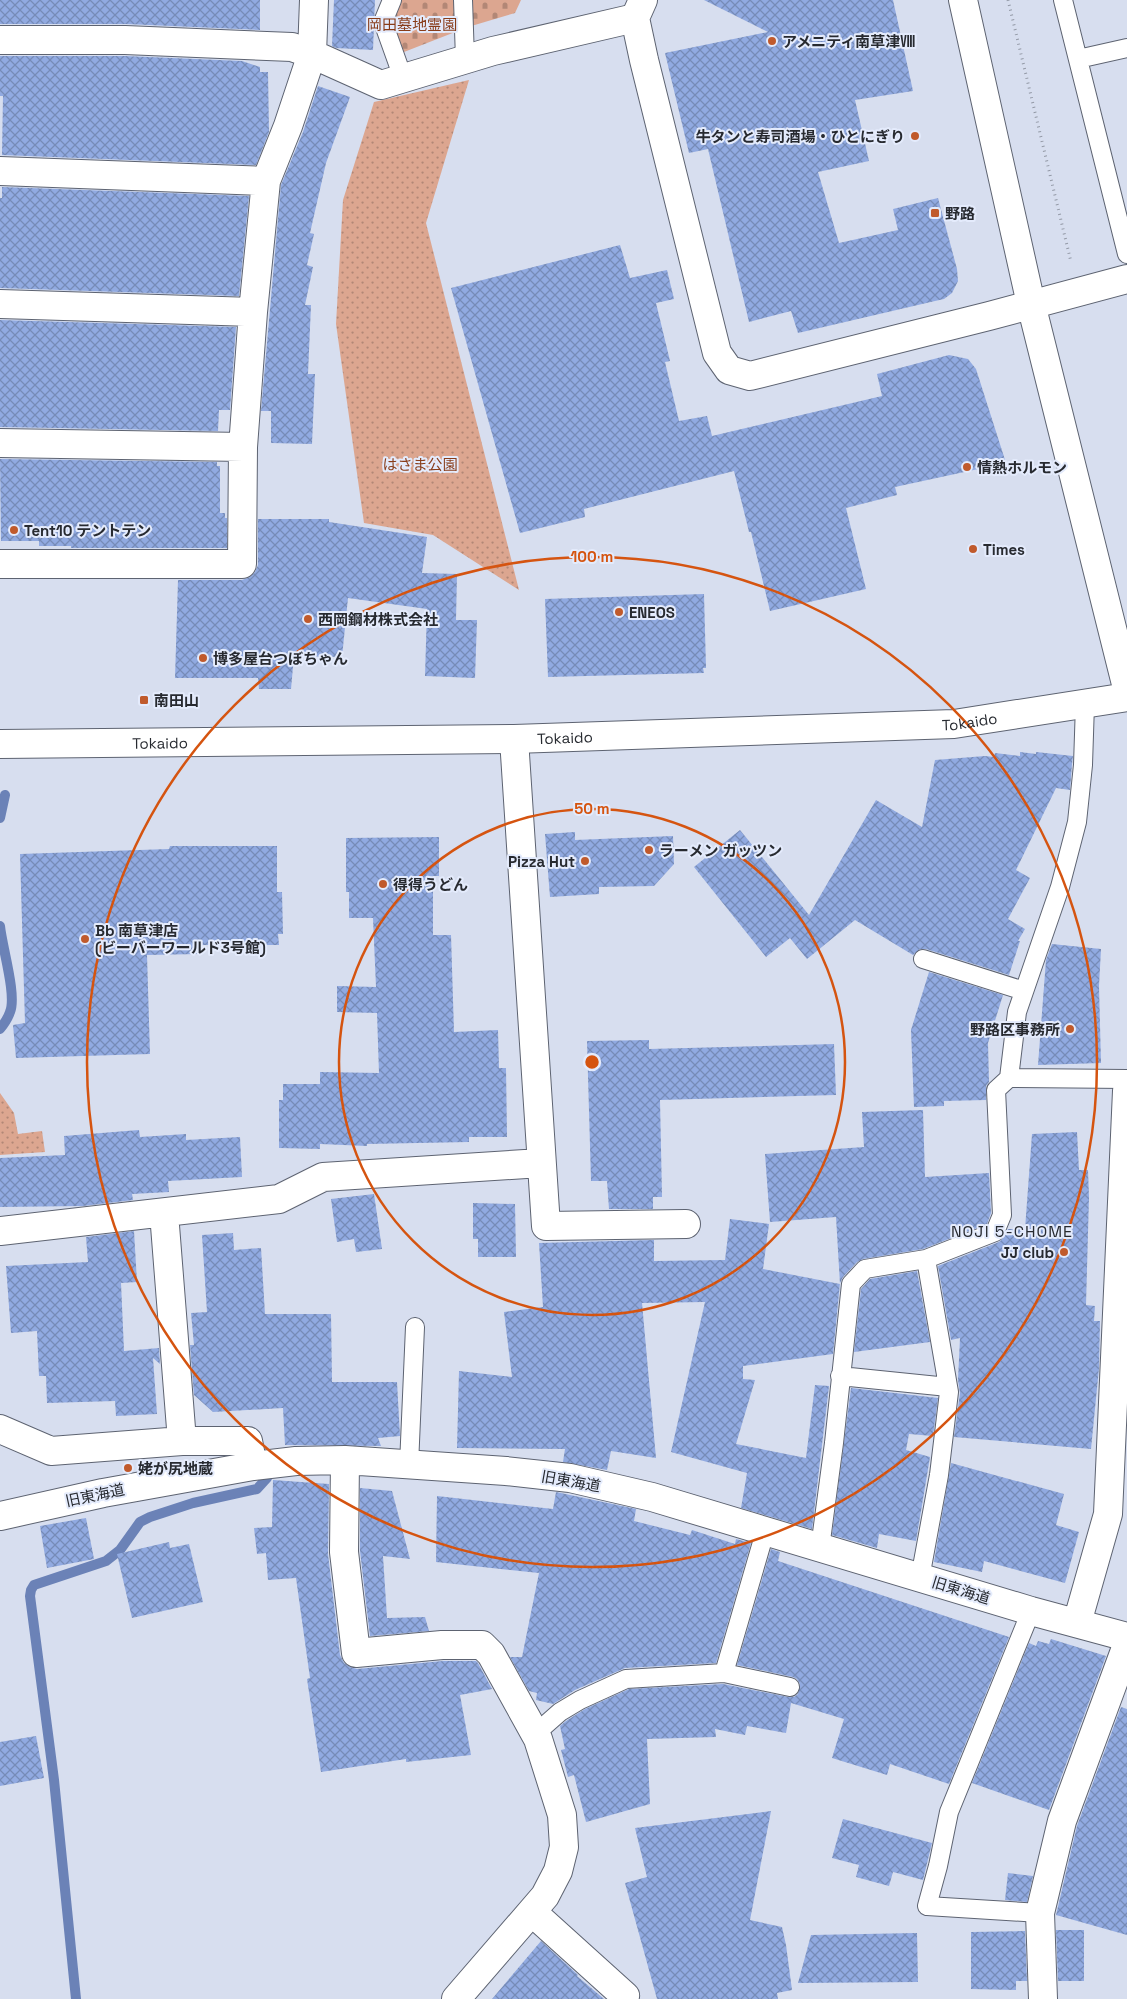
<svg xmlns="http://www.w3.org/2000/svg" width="1127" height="1999" font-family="'Space Grotesk','Noto Sans JP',sans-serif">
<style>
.grass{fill:url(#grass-dots)}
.cemetery{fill:url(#cemetery-stones)}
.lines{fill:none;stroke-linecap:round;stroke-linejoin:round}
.stream{stroke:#6b82b7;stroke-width:10}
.building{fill:url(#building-cross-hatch)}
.service-casing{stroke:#5d6371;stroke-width:20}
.minor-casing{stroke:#5d6371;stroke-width:30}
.tertiary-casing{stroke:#5d6371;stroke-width:30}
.trunk-casing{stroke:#5d6371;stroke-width:30}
.path{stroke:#9399a6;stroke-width:3;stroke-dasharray:1 4;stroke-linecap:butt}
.service{stroke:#fff;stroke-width:18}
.minor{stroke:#fff;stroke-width:28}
.tertiary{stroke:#fff;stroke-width:28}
.trunk{stroke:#fff;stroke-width:28}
.ring{fill:none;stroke:#d55410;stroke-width:2.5}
.poi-dot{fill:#c05a2c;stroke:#e4ebfc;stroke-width:2}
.labels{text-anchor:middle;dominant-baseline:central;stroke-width:4;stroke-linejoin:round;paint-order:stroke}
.park-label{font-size:15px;fill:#883c19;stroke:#e4ebfc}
.poi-label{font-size:15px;font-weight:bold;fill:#272a30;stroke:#e4ebfc;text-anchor:start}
.street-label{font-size:15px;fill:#272a30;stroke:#e4ebfc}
.neighbourhood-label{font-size:16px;letter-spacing:1px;fill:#272a30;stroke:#e4ebfc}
.centre{fill:#d55410;stroke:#e4ebfc;stroke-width:2.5}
.ring-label{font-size:15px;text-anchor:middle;font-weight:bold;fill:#d55410;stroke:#e4ebfc;stroke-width:4;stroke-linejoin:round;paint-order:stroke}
</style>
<defs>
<pattern id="grass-dots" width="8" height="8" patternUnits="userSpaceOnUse" patternTransform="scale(1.25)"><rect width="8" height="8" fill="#dca690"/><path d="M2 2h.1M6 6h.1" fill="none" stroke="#b28776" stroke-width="1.8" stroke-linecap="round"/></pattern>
<pattern id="cemetery-stones" width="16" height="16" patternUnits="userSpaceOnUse" patternTransform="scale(1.25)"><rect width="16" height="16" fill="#dca690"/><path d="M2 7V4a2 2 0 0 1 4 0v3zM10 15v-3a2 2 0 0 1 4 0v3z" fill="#b28776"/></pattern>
<pattern id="building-cross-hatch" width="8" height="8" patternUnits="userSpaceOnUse" patternTransform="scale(1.25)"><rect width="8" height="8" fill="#91aae1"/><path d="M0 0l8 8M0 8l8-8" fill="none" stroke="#768bb7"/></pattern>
</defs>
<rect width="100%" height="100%" fill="#d7deef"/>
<!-- grass -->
<path class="grass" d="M 469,80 L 426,223 L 519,590 L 433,535 L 364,523 L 336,324 L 343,200 L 374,102 Z
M 0,1093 L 14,1113 L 18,1134 L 42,1131 L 45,1152 L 0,1155 Z"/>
<!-- cemetery -->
<path class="cemetery" d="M 384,0 L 521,0 L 515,13 L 468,27 L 404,52 L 388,46 Z"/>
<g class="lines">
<!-- stream -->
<path class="stream" d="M 0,818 L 5,795
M 0,926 C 2,947 17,995 10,1012 C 8,1018 4,1024 0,1029
M 76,1999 L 54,1780 L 30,1596 L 31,1590 L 34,1585 L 106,1561 L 120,1550 L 140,1522 L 150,1517 L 193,1503 L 257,1489 L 267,1478"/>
</g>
<!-- building -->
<path class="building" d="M 0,0 L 260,0 L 260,30 L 126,24 L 0,24 Z
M 334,0 L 375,0 L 373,50 L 336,48 L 332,46 Z
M 704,0 L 893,0 L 913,91 L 855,100 L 869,161 L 818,172 L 839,243 L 898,230 L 893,209 L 938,198 L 957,269 L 958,281 L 952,293 L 944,299 L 935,301 L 798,333 L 791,311 L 749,322 L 708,149 L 689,153 L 665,53 L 768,32 Z
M 0,56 L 125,56 L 242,61 L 260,67 L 260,72 L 268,72 L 269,132 L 256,165 L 2,155 L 3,96 L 0,96 Z
M 318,86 L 350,97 L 326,163 L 310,233 L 314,234 L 307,265 L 313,267 L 305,305 L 311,305 L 308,374 L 315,374 L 312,444 L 271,443 L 271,411 L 261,411 L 281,185 L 303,132 Z
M 2,187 L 249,196 L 239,296 L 0,288 L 0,198 L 2,198 Z
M 620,245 L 630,278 L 667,270 L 674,299 L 656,303 L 670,361 L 665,362 L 679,421 L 707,416 L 712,436 L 882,396 L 877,374 L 949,355 L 968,359 L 976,369 L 1006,463 L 895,487 L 897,495 L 846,508 L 866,589 L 770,611 L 751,532 L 749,532 L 734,471 L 584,509 L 585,517 L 520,533 L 451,288 Z
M 0,320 L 236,327 L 230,410 L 219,410 L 218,431 L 0,427 Z
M 0,459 L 217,462 L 217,466 L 220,466 L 220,513 L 225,513 L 225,518 L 227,518 L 227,548 L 71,548 L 71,546 L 39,546 L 39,541 L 1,541 Z
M 258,519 L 329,519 L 329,522 L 427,537 L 422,573 L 457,574 L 456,620 L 477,620 L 475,678 L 425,676 L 427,609 L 348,598 L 342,657 L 294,656 L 291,689 L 259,689 L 258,678 L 175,678 L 178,580 L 242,580 L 250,577 L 255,572 L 258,565 Z
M 704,594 L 706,668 L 703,668 L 704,673 L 548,677 L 545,599 Z
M 1020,752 L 1036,754 L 1036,752 L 1073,756 L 1072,764 L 1070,790 L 1056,788 L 1016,870 L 1030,878 L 1008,919 L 1025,929 L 1018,941 L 1020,941 L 1009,975 L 926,949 L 920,949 L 913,955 L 855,920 L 807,959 L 790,938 L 766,957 L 694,867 L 740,830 L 809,915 L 876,800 L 922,827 L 935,760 L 985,756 L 994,757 L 995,753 L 1020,756 Z
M 575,832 L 575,840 L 673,836 L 674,864 L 654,886 L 599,887 L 599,894 L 550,897 L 545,834 Z
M 439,837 L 439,876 L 433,876 L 433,935 L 451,935 L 454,1032 L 498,1030 L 499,1068 L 506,1068 L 507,1137 L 469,1137 L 469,1142 L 367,1144 L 367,1146 L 320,1144 L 320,1149 L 279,1148 L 279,1100 L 283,1100 L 283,1084 L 320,1084 L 320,1072 L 379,1073 L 377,1013 L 337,1012 L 337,986 L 376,987 L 373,918 L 349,918 L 349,892 L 346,892 L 346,838 Z
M 170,846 L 277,846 L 277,892 L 282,892 L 283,934 L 278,934 L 279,945 L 200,945 L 200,954 L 147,955 L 150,1054 L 16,1058 L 13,1025 L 25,1023 L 20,854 L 169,849 Z
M 1052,944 L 1101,949 L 1099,986 L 1101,1063 L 1038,1065 L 1046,960 Z
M 929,972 L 1003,995 L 988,1043 L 989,1082 L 986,1086 L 986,1100 L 944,1101 L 944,1106 L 914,1107 L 911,1030 Z
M 649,1040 L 649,1049 L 834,1044 L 836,1095 L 660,1100 L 662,1197 L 653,1197 L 653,1209 L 609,1209 L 607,1181 L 591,1181 L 587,1041 Z
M 923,1110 L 925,1177 L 989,1173 L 991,1213 L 987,1224 L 923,1249 L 863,1259 L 857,1262 L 843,1277 L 840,1283 L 833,1354 L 743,1366 L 743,1379 L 755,1380 L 736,1444 L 806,1458 L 815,1385 L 829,1386 L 812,1529 L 741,1508 L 747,1473 L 671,1452 L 705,1302 L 642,1303 L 656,1458 L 611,1451 L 607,1470 L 563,1462 L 565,1449 L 457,1448 L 459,1371 L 512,1377 L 504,1312 L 543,1307 L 539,1243 L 654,1240 L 654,1261 L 725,1260 L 730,1219 L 769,1224 L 763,1269 L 840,1284 L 836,1217 L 770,1222 L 765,1154 L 864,1147 L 862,1112 Z
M 139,1130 L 140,1137 L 186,1134 L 186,1140 L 240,1137 L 242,1177 L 168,1181 L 169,1192 L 132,1194 L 133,1200 L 83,1206 L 0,1207 L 0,1158 L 65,1155 L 64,1136 Z
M 1077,1132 L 1079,1170 L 1088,1170 L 1089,1197 L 1086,1305 L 1095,1306 L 1094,1321 L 1100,1321 L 1099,1368 L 1091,1449 L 954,1437 L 960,1393 L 958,1380 L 960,1338 L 951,1340 L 938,1266 L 999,1242 L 1005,1236 L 1008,1229 L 1025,1229 L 1032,1134 Z
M 374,1194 L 382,1249 L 356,1252 L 354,1239 L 337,1242 L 331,1199 Z
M 473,1203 L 515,1204 L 516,1257 L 478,1257 L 478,1239 L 473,1239 Z
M 134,1231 L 137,1282 L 121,1283 L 124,1351 L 159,1348 L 160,1364 L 153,1358 L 157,1414 L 116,1416 L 115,1401 L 47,1403 L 46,1376 L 39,1376 L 37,1331 L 11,1333 L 6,1266 L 88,1262 L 86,1237 Z
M 233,1233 L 234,1250 L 261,1248 L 265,1314 L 331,1314 L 332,1382 L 397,1382 L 400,1436 L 378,1438 L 381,1446 L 285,1445 L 283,1408 L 213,1412 L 194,1395 L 190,1345 L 194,1345 L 191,1313 L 207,1312 L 202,1235 Z
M 917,1271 L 930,1342 L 854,1352 L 861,1289 L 870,1279 Z
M 851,1388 L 938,1398 L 933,1436 L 909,1434 L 906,1450 L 930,1457 L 916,1541 L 879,1534 L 877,1548 L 832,1535 Z
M 951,1463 L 1064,1494 L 1056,1525 L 1079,1532 L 1065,1583 L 984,1561 L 982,1572 L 934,1562 Z
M 273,1480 L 329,1484 L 328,1554 L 340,1655 L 344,1663 L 350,1667 L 357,1669 L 443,1661 L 476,1661 L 478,1663 L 492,1689 L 460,1695 L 471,1755 L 406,1762 L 406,1759 L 321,1772 L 307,1679 L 310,1678 L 296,1578 L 268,1580 L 266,1553 L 257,1554 L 254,1528 L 272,1527 Z
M 360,1488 L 392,1491 L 410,1559 L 383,1556 L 387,1618 L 425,1617 L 429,1631 L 370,1636 L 360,1551 Z
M 556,1492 L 636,1509 L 634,1521 L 690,1535 L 692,1530 L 735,1544 L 736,1539 L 751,1543 L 716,1663 L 625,1668 L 575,1690 L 553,1704 L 536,1700 L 537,1693 L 529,1691 L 510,1657 L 522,1657 L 539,1573 L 436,1562 L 437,1496 L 553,1509 Z
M 86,1518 L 94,1559 L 47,1568 L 40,1526 Z
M 169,1542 L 170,1548 L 189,1544 L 203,1602 L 132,1618 L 117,1554 Z
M 771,1549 L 780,1552 L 778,1561 L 1009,1637 L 949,1784 L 890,1764 L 887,1775 L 832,1758 L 844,1719 L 791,1703 L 786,1733 L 747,1726 L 745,1735 L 715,1729 L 716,1737 L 647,1739 L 650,1804 L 586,1822 L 574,1775 L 568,1777 L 561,1750 L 565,1749 L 560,1726 L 566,1721 L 585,1709 L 629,1689 L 723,1684 L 788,1697 L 794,1697 L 798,1694 L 800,1684 L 797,1679 L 793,1677 L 737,1665 Z
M 1051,1639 L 1106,1656 L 1049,1810 L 972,1783 L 1029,1643 L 1036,1646 L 1038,1641 L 1049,1644 Z
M 1121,1707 L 1127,1709 L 1127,1935 L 1056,1915 L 1077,1826 Z
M 36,1736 L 44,1778 L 0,1786 L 0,1742 Z
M 771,1811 L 750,1920 L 782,1927 L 786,1945 L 792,1990 L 777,1993 L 778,1999 L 657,1999 L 625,1883 L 647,1877 L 635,1828 Z
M 843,1819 L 932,1843 L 923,1880 L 893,1872 L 889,1886 L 856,1877 L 859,1865 L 832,1858 Z
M 1008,1873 L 1033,1876 L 1027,1902 L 1005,1900 Z
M 1056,1930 L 1084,1930 L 1084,1981 L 1058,1981 Z
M 1025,1931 L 1027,1981 L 1016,1981 L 1016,1990 L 971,1989 L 971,1932 Z
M 917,1933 L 918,1982 L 798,1983 L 811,1935 Z
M 541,1941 L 578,1975 L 577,1976 L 604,1999 L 492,1999 Z"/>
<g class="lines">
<defs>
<path id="service" d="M 392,0 L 383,22 L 403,78
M 463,0 L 465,59
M 1063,0 L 1127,254
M 1078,59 L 1127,48
M 923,959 L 1024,991
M 1009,1078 L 1127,1079
M 840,1376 L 948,1387
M 409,1465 L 415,1327
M 820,1548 L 834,1443 L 851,1284 L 865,1269 L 926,1259 L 995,1232 L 1002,1215 L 996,1090 L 1009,1078 L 1017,1012 L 1060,887 L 1077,822 L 1083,765 L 1085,704
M 920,1578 L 939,1475 L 949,1392 L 926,1259
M 1031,1611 L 949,1812 L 938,1866 L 927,1906 L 1040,1913
M 724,1673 L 765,1532
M 535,1734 L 560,1712 L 580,1700 L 626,1679 L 724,1673 L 790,1687"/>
<path id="minor" d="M 0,40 L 125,40 L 292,47 L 312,54 L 381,85 L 493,51 L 635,18
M 0,171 L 266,181
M 0,304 L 253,312
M 0,443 L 243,447
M 0,564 L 242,564 L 243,447 L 253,312 L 266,181 L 288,126 L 312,54 L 314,0
M 514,739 L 546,1226 L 686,1224
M 164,1213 L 182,1441 L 248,1441 L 253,1466
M 0,1231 L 279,1199 L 323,1177 L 541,1163
M 0,1429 L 51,1451 L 182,1441
M 345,1460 L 344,1552 L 356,1653 L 442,1645 L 482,1645 L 491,1654 L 538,1739 L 562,1815 L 564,1847 L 558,1871 L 545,1896 L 456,1999
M 0,1516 L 103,1493 L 253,1466 L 296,1461 L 345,1460 L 506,1471 L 570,1478 L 652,1497 L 1031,1611 L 1127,1637
M 1077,1623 L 1108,1514 L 1127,1091
M 532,1912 L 625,1996 L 624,1999
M 1043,1999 L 1040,1913 L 1062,1821 L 1127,1645"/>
<path id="tertiary" d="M 643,0 L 635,18 L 644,60 L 717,353 L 729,370 L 750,376 L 989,316 L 1127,279
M 963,0 L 1031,304 L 1127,688"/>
<g id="trunk">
<path id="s1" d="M 0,744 L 514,739 L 954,724 L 1127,697"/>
</g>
</defs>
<!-- service casing -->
<use href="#service" class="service-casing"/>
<!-- minor casing -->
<use href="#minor" class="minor-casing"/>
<!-- tertiary casing -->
<use href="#tertiary" class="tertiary-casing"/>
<!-- trunk casing -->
<use href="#trunk" class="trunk-casing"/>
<!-- path -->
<path class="path" d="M 1008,0 L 1071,262"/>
<!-- service -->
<use href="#service" class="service"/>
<!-- minor -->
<use href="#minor" class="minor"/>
<!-- tertiary -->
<use href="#tertiary" class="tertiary"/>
<!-- trunk -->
<use href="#trunk" class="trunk"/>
</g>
<!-- distance rings -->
<g class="ring">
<circle cx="592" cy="1062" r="253"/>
<circle cx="592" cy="1062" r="505"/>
</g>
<!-- markers -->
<g class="poi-dot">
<circle cx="772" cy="41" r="5"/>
<circle cx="915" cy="136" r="5"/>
<rect x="930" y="208" width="10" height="10" rx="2.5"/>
<circle cx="967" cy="467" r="5"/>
<circle cx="14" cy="530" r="5"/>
<circle cx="973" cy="549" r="5"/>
<circle cx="619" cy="612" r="5"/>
<circle cx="308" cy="619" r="5"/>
<circle cx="203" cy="658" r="5"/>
<rect x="139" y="695" width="10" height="10" rx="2.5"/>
<circle cx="649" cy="850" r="5"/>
<circle cx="585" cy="861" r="5"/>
<circle cx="383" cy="884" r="5"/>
<circle cx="85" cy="939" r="5"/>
<circle cx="1070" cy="1029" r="5"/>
<circle cx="1064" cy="1252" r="5"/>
<circle cx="128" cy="1468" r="5"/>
</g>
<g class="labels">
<!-- park labels -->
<g class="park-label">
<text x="412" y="24">岡田墓地霊園</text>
<text x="420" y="464">はさま公園</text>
</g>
<!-- poi labels -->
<g class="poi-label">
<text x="782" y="41">アメニティ南草津Ⅷ</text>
<text x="905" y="136" text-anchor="end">牛タンと寿司酒場・ひとにぎり</text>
<text x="945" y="213">野路</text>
<text x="977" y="467">情熱ホルモン</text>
<text x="24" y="530">Tent10 テントテン</text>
<text x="983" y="549">Times</text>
<text x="629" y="612">ENEOS</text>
<text x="318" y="619">西岡鋼材株式会社</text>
<text x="213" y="658">博多屋台つぼちゃん</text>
<text x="154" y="700">南田山</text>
<text x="659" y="850">ラーメン ガッツン</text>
<text x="575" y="861" text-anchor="end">Pizza Hut</text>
<text x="393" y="884">得得うどん</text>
<text x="95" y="930">Bb 南草津店<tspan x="95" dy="17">(ビーバーワールド3号館)</tspan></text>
<text x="1060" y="1029" text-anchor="end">野路区事務所</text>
<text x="1054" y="1252" text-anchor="end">JJ club</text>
<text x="138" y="1468">姥が尻地蔵</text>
</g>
<!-- street labels -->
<g class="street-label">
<text stroke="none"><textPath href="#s1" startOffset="970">Tokaido</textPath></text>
<text stroke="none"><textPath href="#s1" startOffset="565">Tokaido</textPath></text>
<text stroke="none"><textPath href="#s1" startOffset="160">Tokaido</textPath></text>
<text transform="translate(571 1481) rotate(10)">旧東海道</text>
<text transform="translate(95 1495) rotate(-12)">旧東海道</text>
<text transform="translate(961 1590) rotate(17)">旧東海道</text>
</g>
<!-- neighbourhood labels -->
<g class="neighbourhood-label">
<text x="1012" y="1231">NOJI 5-CHOME</text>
</g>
</g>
<circle cx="592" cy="1062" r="8" class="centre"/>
<g class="ring-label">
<text x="592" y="562">100 m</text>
<text x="592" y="814">50 m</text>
</g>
</svg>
